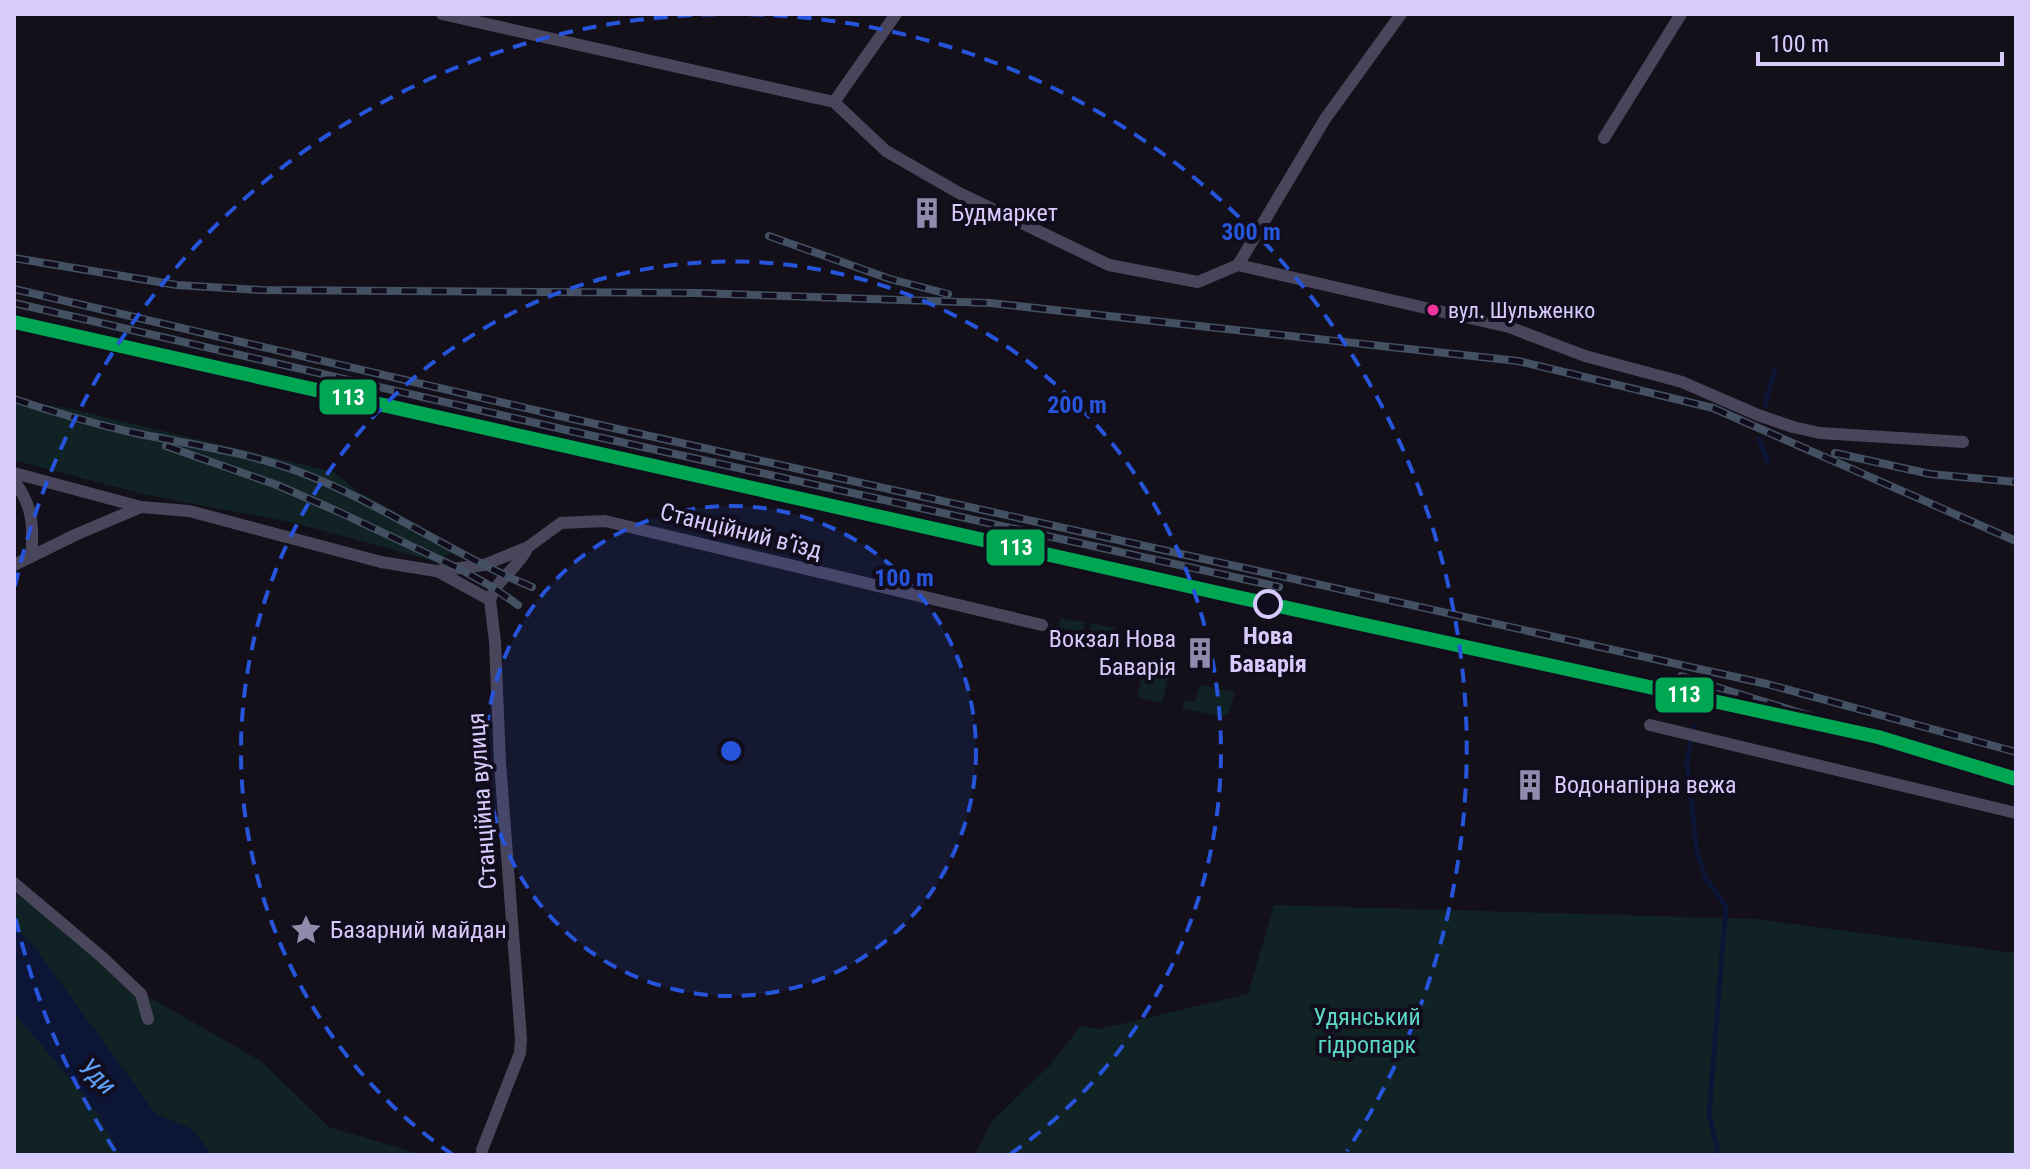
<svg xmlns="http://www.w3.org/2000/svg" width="2030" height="1169" font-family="'Roboto Condensed',sans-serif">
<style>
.green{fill:#102224}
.water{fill:#0c1535}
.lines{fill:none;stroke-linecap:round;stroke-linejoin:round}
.stream{stroke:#0c1535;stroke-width:5}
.minor{stroke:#49455a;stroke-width:12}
.rail-casing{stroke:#435162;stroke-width:8}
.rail{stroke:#110d1d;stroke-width:5;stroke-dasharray:15;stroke-linecap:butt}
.rail-1-casing{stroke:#110d1d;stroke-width:20}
.rail-1{stroke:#00a651;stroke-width:14}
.ring{fill:none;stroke:#2654da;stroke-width:4;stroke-dasharray:14 10}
.bus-dot{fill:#ef339a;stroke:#110d1d;stroke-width:3}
.stop-dot{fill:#110d1d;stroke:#d7cbfc;stroke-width:4}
.labels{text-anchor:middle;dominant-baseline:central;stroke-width:8;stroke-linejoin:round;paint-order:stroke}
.bus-label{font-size:22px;fill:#d7cbfc;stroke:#110d1d;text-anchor:start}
.poi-label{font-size:24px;fill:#d7cbfc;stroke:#110d1d;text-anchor:start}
.street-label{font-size:24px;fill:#d7cbfc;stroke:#110d1d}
.stop-label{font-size:24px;font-weight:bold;fill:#d7cbfc;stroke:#110d1d}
.park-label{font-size:24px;fill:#5cd7c7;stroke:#110d1d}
.water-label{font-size:26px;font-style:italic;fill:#5f9ff6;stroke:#110d1d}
.centre{fill:#2654da;stroke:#110d1d;stroke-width:4}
.ring-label{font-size:24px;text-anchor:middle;font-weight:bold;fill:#2654da;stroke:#110d1d;stroke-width:8;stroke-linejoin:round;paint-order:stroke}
.line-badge{stroke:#110d1d;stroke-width:3}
.badge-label{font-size:22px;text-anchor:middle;font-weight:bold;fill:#fff}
</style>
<rect width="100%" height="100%" fill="#13101a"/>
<!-- green -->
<path class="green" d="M 14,399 L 71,409 L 334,472 L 354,489 L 441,538 L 452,554 L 430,560 L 295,523 L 142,494 L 14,460 Z
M 1060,618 L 1085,622 L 1083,632 L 1058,628 Z
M 1091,623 L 1115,628 L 1113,638 L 1089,633 Z
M 1143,672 L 1168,678 L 1162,703 L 1137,697 Z
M 1200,685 L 1235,692 L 1229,713 L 1222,717 L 1182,708 L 1185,700 L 1195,702 Z
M 14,892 L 149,997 L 261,1061 L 329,1127 L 423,1155 L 14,1155 Z
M 1274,905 L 1756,919 L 2016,953 L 2016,1155 L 975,1155 L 992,1121 L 1049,1066 L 1081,1026 L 1100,1029 L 1248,994 Z"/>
<!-- water -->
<path class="water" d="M 14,926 L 36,949 L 156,1114 L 192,1129 L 212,1155 L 120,1155 L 97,1113 L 72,1081 L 14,1013 Z"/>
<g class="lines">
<!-- stream -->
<path class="stream" d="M 1765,405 L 1775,370
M 1759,439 L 1768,463
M 1694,727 L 1687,761 L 1697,853 L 1706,879 L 1726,906 L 1709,1114 L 1717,1146 L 1716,1155"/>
<!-- minor -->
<path class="minor" d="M 442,14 L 834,102
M 834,102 L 886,151 L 959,193 L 1109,265 L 1198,282 L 1238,265
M 834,102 L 896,14
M 1604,138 L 1681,14
M 1238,265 L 1509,327 L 1585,356 L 1682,382 L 1758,415 L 1793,427 L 1820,433 L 1963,442
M 1238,265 L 1325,119 L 1401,14
M 14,473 L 141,507
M 14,481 C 33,505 34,528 31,557
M 14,565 L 75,535 L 141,507 L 189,511 L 381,562 L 436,571 L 484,565 L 528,547 L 561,523 L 605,521 L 1042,625
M 439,572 L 490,600 L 495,642 L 500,763 L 521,1039 L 520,1053 L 482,1150
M 490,600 C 497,578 518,569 528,547
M 1650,725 L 2016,813
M 14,883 L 102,957 L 141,994 L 148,1019"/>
<defs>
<path id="rail" d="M 769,236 L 890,279 L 948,294
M 14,258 L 177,285 L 261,290 L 698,293 L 990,303 L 1518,361 L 1713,408 L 2016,541
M 14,289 L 573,419 L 1767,684 L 2016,752
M 14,303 L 575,432 L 1279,587
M 14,399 C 50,411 88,422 126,431 C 184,444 241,450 297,471 C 378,501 451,554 532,587
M 166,446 L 277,485 L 339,512 L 460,569 L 494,588 L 518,605
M 1835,453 L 1930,474 L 2016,482
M 1681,676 L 1878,737"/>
</defs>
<!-- rail casing -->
<use href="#rail" class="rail-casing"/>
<!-- rail -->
<use href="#rail" class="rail"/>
<defs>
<path id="rail-1" d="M 14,322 L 1219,593 L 1878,737 L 2016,779"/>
</defs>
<!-- rail-1 casing -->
<use href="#rail-1" class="rail-1-casing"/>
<!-- rail-1 -->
<use href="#rail-1" class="rail-1"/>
</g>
<!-- distance rings -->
<circle cx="731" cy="751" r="245" fill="#2654da" fill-opacity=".12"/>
<g class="ring">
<circle cx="731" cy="751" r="245"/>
<path d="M453 1155A490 490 0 1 1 1009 1155"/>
<path d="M115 1151A735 735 0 0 1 15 916M15 586A735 735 0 1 1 1347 1151"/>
</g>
<!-- icons -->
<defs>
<symbol id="building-bare" viewBox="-9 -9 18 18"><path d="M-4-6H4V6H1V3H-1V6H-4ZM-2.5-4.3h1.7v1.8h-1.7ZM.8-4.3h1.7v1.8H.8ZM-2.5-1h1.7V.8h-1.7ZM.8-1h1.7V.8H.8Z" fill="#928aad" stroke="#110d1d" stroke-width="2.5" paint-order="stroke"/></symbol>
<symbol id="sight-bare" viewBox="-9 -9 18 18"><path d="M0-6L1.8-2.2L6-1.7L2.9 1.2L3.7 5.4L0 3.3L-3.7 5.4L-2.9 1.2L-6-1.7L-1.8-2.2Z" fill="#928aad" stroke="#110d1d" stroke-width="2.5" paint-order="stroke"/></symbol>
</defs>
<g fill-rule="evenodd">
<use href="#building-bare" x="905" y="191" width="44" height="44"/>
<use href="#building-bare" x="1178" y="631" width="44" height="44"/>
<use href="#building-bare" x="1508" y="763" width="44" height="44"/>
<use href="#sight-bare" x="284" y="908" width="44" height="44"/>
</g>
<!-- markers -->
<circle class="bus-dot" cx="1433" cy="310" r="7"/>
<circle class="stop-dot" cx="1268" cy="604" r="13"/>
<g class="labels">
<!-- bus labels -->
<g class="bus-label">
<text x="1448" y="310">вул. Шульженко</text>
</g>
<!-- poi labels -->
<g class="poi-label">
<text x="951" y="213">Будмаркет</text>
<text x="1176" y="639" text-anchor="end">Вокзал Нова<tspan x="1176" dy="28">Баварія</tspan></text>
<text x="1554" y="785">Водонапірна вежа</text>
<text x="330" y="930">Базарний майдан</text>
</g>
<!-- street labels -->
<g class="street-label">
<text transform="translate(741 531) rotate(14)">Станційний в’їзд</text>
<text transform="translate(482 801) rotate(-94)">Станційна вулиця</text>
</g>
<!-- stop labels -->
<g class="stop-label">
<text x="1268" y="636">Нова<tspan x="1268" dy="28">Баварія</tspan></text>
</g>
<!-- park labels -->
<g class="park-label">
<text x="1367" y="1017">Удянський<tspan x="1367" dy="28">гідропарк</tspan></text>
</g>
<!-- water labels -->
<g class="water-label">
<text transform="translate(98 1076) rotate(44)">Уди</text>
</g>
</g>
<circle cx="731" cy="751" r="12" class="centre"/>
<g class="ring-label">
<text x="1251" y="240">300 m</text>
<text x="1077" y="413">200 m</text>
<text x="904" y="586">100 m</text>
</g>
<g class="line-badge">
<rect x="318" y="378" width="60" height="38" rx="8" fill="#00a651"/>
<rect x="985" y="528" width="61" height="39" rx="8" fill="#00a651"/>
<rect x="1654" y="676" width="61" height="38" rx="8" fill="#00a651"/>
</g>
<g class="badge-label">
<text x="348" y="405">113</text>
<text x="1016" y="555">113</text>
<text x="1684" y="702">113</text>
</g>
<!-- border -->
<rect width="2030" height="1169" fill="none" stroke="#d7cbfc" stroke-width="32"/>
<!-- scale -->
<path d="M1758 52v12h244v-12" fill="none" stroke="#d7cbfc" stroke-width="4"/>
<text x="1770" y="52" font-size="24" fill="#d7cbfc" stroke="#110d1d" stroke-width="6" paint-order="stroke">100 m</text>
</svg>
